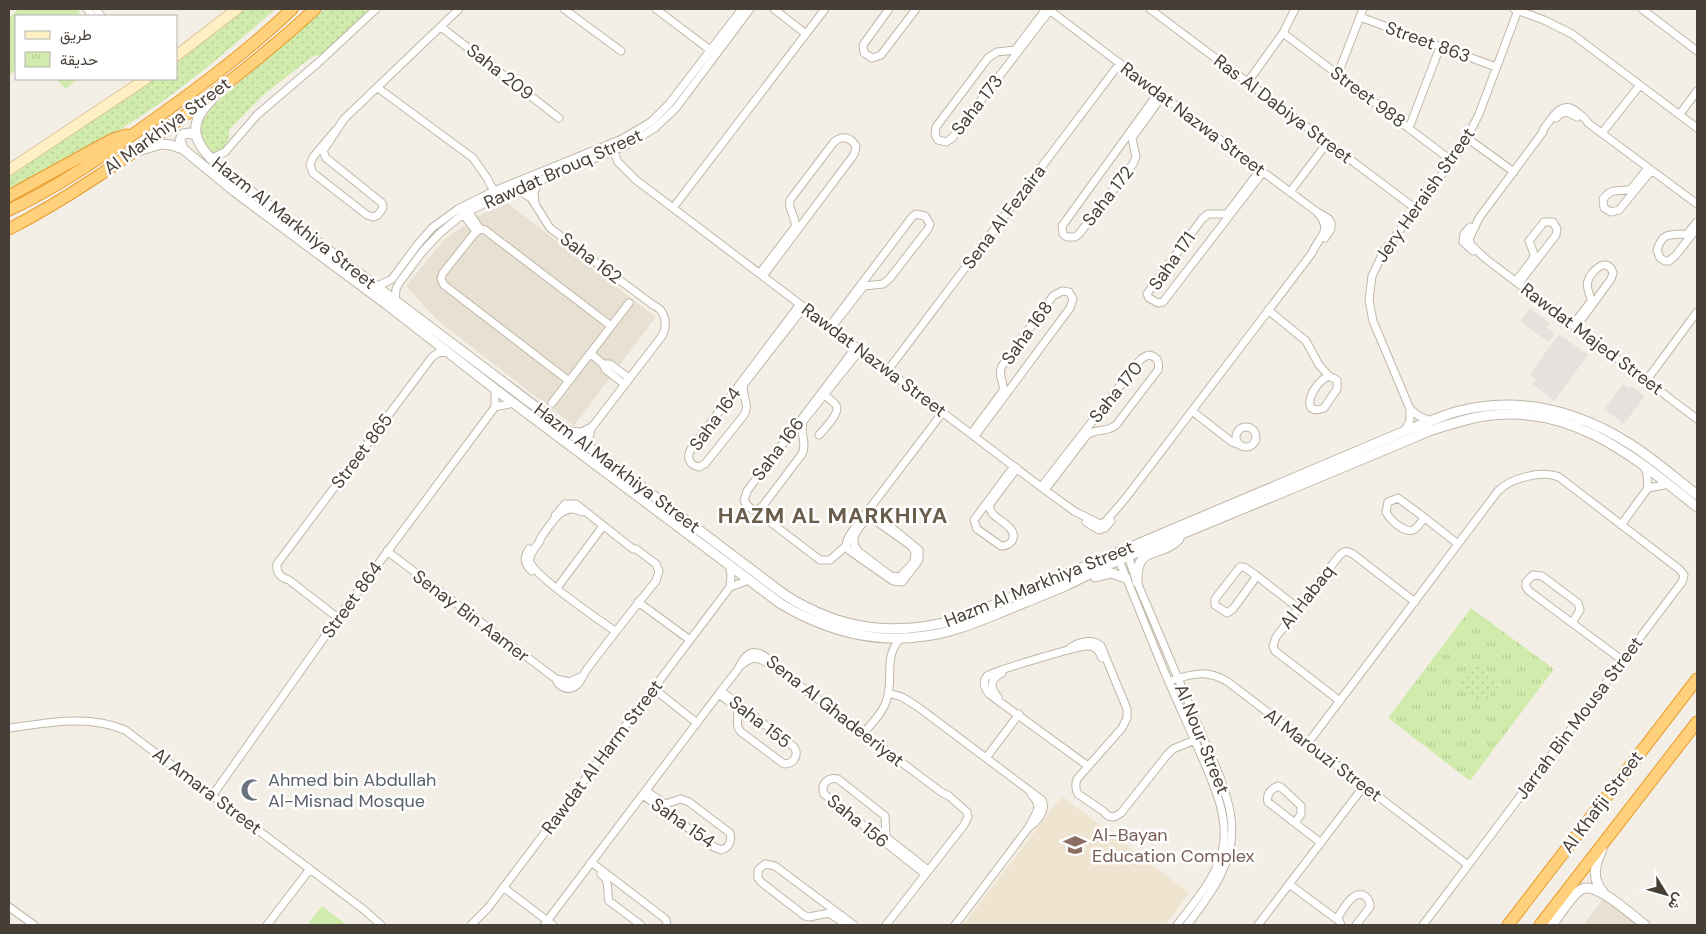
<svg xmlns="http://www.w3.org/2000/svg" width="1706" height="934" font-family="'DM Sans',Vazirmatn,sans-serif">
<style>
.residential{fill:#e8e1d3}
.education{fill:#eee4cf}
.grass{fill:#d1ebac}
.park{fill:url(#park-tufts)}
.garden{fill:url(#garden-dots)}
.parking{fill:#e5e2de}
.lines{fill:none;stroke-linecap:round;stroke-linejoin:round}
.minor-casing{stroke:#c0b7a8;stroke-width:9}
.tertiary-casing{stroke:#c0b7a8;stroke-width:11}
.secondary-casing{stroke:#dac594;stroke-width:12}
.trunk-casing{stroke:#e89c2c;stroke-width:13}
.minor{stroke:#fff;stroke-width:7}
.tertiary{stroke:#fff;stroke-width:9}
.secondary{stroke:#ffefc5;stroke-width:10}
.trunk{stroke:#ffd17d;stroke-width:11}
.labels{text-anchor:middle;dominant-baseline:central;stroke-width:5;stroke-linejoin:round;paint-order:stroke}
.street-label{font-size:18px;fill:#473f35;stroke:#fff}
.worship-label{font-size:18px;fill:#5b616d;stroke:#fff;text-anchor:start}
.education-label{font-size:18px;fill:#785e54;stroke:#fff;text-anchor:start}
.district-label{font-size:22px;font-weight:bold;letter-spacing:1px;fill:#6b5d4b;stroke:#fff}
</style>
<defs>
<pattern id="park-tufts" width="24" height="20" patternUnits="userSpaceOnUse" patternTransform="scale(1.25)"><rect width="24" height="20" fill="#d1ebac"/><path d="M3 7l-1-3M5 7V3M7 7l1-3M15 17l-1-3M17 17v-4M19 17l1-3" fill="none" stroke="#b5cb95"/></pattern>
<pattern id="garden-dots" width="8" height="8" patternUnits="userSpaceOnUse" patternTransform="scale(1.25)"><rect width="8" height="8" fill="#d1ebac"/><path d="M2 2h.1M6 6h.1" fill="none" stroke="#b5cb95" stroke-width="1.8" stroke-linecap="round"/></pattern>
</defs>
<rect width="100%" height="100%" fill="#f4efe6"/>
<!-- residential -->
<path class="residential" d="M 507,203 L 656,317 L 574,426 L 438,321 L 406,286 L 444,240 L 476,217 Z
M 1604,898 L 1642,925 L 1583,925 Z"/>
<!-- education -->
<path class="education" d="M 1062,796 L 1189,893 L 1165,925 L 963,925 Z"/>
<!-- grass -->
<path class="grass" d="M 19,9 L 77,9 L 80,12 L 75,16 L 16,16 L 16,69 L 9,76 L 9,18 Z
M 60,79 L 77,79 L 66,89 L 58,81 Z
M 322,906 L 347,925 L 307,925 Z"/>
<!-- park -->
<path class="park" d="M 1471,608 L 1554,669 L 1470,781 L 1388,718 Z"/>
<!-- garden -->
<path class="garden" d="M 244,9 L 276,9 C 232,46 189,85 141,116 C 99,144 54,168 9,192 L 9,173 L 152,79 L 176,79 L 176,61 Z
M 325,9 L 369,9 L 322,55 L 313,56 L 262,96 L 229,130 C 229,142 227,149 215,155 L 204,144 L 200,125 L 216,102 Z
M 1485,666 L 1484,670 L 1491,675 L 1496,674 L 1498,688 L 1494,688 L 1488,697 L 1491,700 L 1473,703 L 1475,698 L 1467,691 L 1463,694 L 1460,680 L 1463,677 L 1466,679 L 1472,672 L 1470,667 Z"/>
<!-- parking -->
<path class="parking" d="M 1530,308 L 1550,323 L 1547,327 L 1555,334 L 1548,342 L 1520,321 Z
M 1559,334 L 1588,355 L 1554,401 L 1532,384 L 1536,379 L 1530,374 Z
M 1623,384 L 1630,389 L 1632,386 L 1645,396 L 1624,424 L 1604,409 Z"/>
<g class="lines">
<defs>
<path id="minor" d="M 87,9 L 92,16
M 96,9 L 101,16
M 564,9 L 621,51
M 656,9 L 714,53
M 774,9 L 806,34
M 889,9 L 863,45 L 864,53 L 872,58 L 881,55 L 916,9
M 1046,9 L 1015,50 L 997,52 L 988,58 L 936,127 L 935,135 L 938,140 L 946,142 L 952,138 L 1050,10
M 1048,9 L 1263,172 L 1317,212 L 1329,219 L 1331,223 L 1331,229 L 1325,238
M 1150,9 L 1416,209
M 1514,9 L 1544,20 L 1572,34 L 1697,128
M 1642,9 L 1697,51
M 1360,17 L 1496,67
M 441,27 L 559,118
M 1283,33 L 1452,161
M 1338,74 L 1363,9
M 1247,83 L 1283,33 L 1295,9
M 378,88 L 473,158 L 487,178 L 496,195
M 1159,92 L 1062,226 L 1063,234 L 1067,237 L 1075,237 L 1079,234 L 1133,164 L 1136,157 L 1132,138 L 1163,95
M 1680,114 L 1697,91
M 1556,118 L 1560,114 L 1567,112 L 1577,117
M 1409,128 L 1440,47
M 335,131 L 313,157 L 310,165 L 313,173 L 367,215 L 373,217 L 378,215 L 383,208 L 382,203 L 326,158 L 323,151 L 344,119 L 459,9
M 1602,133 L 1640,85
M 1467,138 L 1514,172
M 610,144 L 618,162 L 636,180 L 1045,490 L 1074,511 L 1100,524 L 1105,522 L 1125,499 L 1312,253 C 1319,235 1334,232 1317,212
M 210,159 L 225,152 L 257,115 L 319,62 L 376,9
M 1648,168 L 1631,189 C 1619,193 1613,186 1603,199 L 1604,208 L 1611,212 L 1619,210 L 1651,171
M 1260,170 L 1227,214 L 1208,214 L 1202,219 L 1149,291 L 1147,294 L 1149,298 L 1158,303 L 1163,302 L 1263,172
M 514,191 L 523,193 L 531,198 L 550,228 L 653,305 C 666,310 668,325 662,336 L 593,426 L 582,432 L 569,431
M 1290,192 L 1328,142
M 535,203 L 534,192 L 539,182
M 1697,204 L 1588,123 C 1586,119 1581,115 1577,112 C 1561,99 1552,118 1543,130 L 1543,132 L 1479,218 L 1469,239 L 1471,245 L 1486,259 L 1697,419
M 673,208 L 825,9
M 464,211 L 463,214 L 476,231
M 468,211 L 480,229
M 1697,222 L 1687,234 C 1671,235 1663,231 1657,250 L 1660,258 L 1665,261 L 1669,261 L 1676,255 L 1697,228
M 1470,227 L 1464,234 L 1463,242 L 1473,251
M 760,273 L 795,227 C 797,217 787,210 790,200 L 834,142 C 843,135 850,137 856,146 L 855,152 L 853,156 L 763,276
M 1516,281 L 1533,259 L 1534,254 L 1529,241 L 1544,222 L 1553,222 L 1557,229 L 1556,235 L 1519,283
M 376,287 L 392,279 L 418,244 L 432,228 L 458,209 L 494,191 L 622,139 L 651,122 L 669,104 L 742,9
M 395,301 L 396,289 L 399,283 L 423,251 L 440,233 L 463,214 L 492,200 L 625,146 L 655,128 L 676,108 L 750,9
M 800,304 L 691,449 C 686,457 689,465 699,467 L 705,464 L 744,415 C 751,403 740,395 744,384 L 804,307
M 1268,310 L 1306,341 L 1319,365 L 1329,376
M 1573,325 L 1591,301 C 1591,294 1585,288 1588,281 C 1591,270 1608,256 1613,273 L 1611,279 L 1576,327
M 829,327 L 912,217 L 916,214 L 925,216 L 930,224 L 928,229 L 890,278 L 883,284 L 864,286 L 831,328
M 856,347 L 747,491 L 744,501 L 750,508 L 756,510 L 762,507 L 802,454 C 808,442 798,432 804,420 L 860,350
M 590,353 L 603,364 L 605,369 L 624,384
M 603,364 L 610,364 L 629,378
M 888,370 L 1120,63
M 1329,376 L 1337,380 L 1337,389 L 1324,408 C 1299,418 1311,383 1329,376 Z
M 569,381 L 444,285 L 441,279 L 443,273 L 474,234 L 480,229 L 485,230 L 611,326
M 1646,381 L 1697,312
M 495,389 L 495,407
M 552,403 L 629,303
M 1410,409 L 1419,416 L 1430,421
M 1192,411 L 1232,442 L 1240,445
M1236 437a10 10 0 1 1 20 0a10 10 0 1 1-20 0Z
M 1405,431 L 1410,420 L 1410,409 L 1373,321 L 1369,300 L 1372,276 L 1384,251 L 1452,161 L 1467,138 L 1479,114 L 1518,10
M 971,434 L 1003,391 C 1005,382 997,376 1002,366 L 1053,296 L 1062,291 L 1069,292 L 1073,299 L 1070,308 L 975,436
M 819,435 C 824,429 841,413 836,405 C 833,401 827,398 824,394
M 590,448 L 589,437 L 592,426
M 1014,466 L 974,520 L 977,529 L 1001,546 C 1006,546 1009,545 1012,541 C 1019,529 999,521 993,514 C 990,511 989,508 990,504 L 1017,468
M 1041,487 L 1141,359 L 1148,355 C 1157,356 1160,362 1158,370 L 1116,425 C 1107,433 1096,428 1087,435 L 1045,490
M 1648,488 L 1669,484
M 1398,498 L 1425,518 C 1421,521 1418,528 1413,530 C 1404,533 1390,520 1386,512 L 1388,502 Z
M 762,507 L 765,518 L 820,560 L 830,560 L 846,546
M 869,509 L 919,550 L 919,560 L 902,582 L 893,581 L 850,551 C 844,545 847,539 851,533 L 943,412
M 582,512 C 563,500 550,525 540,539 L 540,541 C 536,547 528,554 530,562 C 535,576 599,620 615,631
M 869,516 L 911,546 L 915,552 L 914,562 L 900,577 L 891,576 L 858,551 C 847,538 860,527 869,516 Z
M 1425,518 L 1458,544
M 1086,522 L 1099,530 L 1105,528 L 1111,521
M 1621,525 L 1648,488 L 1647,475 L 1644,465
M 529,549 C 523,558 524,564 532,571
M 387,551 L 556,679 C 558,686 567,691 574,687 C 581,684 583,674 587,669 C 610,639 633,609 656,581 L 659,571 L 656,564 L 636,549 L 633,549 L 576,504 L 565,504 L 555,516 L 555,518
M 1127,553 L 1137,582 L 1220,777 C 1224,791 1230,804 1231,818 C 1237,860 1211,894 1187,925
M 1118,558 C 1135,598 1151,640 1168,680 C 1180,708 1193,736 1205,764 C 1215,788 1226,813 1224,840 C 1221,873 1196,900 1177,925
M 729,564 L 731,575 L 730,587
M 1240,567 L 1244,567 L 1257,576 L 1233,609 L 1227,613 L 1215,605 L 1215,599 Z
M 1257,576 L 1298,608
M 557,588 L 603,526
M 638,602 L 690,640
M 338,618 L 289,580 C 281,578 276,573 277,564 L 432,357 L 438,353 L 447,352
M 1572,623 L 1580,610 L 1578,603 L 1542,576 L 1533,575 L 1526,582 L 1526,587 L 1529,591 L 1622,660
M 1069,649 C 1077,642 1092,638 1101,646 L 1127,709 L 1127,718 L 1122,728 L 1077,779 C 1075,785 1075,789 1078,794 L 1103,811 L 1108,816 L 1114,817 L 1121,813 L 1167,755 L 1173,749 L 1195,740
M 743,664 C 751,657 758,657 767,663
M 556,679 L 570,682 L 580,677
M 1173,680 C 1194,673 1209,670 1228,682 L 1468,865
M 654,689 L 697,723
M 888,693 L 902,697 L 918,707 L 1042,800 C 1047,810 1038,821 1029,827
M 719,694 L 737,708 C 740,717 734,725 741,732 L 784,764 C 792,764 797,759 796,751 L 794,747 L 721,691
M 998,697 C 989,687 990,679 1002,673
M 1340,701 L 1275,651 L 1273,646 L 1276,637 L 1339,556 C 1344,550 1347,551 1353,554 L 1415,602
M 9,728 C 47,723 88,714 125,730 L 363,909 L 381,925
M 863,734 C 871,724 882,714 886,702 C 895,679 882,657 901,638
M 1308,743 L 1498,491 C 1511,478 1541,470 1559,477 L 1679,569 L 1684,575 L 1682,582 L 1423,925
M 986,758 L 1019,714
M 1088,766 L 989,694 C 985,689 982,682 987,676 C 991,672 1080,645 1088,646 C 1096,646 1099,651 1102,658
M 1278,786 L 1282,788 L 1301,806 L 1301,814 L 1295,823 L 1268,802 C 1266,794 1271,789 1278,786 Z
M 643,795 L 714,847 L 721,850 C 729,848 732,841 730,833 L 689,802 L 681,799 L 665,804 L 646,791
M 212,796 L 338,618 L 495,407 L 514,403
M 1295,823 L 1321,843
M 591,862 L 663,917 L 666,920 L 667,925
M 601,874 C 611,882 606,890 609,901 L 641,925
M 925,874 L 824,794 C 820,784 828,777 838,779 L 885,816 L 886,837 L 928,870
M 1289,884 L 1339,921
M 503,887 L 553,925
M 9,907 L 34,925
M 267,925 L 310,869
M 471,925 L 488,908 L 730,587 L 749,580
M 544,925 L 721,691 C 726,684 733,676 738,669 C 745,655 752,646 767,658 C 771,661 776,665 778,669 L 941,792 L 949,796 L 967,812 L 968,817 L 964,825 L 886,925
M 847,925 L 829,913 L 809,917 L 805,916 L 761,882 L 758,878 L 758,870 L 765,864 L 775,866 L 854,925
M 955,925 L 1029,827 C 1034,814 1045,808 1031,794
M 1258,925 L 1364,786
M 1341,925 L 1338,917 C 1343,909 1354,889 1365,896 C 1369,899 1370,902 1370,907 L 1356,925"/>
<path id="tertiary" d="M 211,101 C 181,129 200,150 225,172 L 785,595 C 843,632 898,637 963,618 L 1405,431 C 1423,424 1441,416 1459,411 C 1520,396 1578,411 1630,444 C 1654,459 1675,478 1697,495
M 183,149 L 180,140 L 183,134 L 190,133 L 196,136
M 138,151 L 161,144 L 171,145 L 183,149 L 234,191 L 386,304 L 495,389 L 781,604 C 825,630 874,644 925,636 C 951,633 974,623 997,614 C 1021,604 1044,595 1067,585 C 1084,577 1101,568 1119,560 C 1222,517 1326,475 1429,431 C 1447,425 1465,419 1484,416 C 1572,403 1633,456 1697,507
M 1095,577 L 1111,573 L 1126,578
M 1137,582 C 1136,543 1160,559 1179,539
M 1602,849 C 1595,865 1591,878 1603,892
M 1552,925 C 1559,916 1572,894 1582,889 C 1597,882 1633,916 1645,925"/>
<path id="secondary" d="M 176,56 L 237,9
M 9,170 L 146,79"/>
<path id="trunk" d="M 9,196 L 111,140 L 126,135
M 9,210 C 56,188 100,158 142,128 C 195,91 246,53 292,9
M 9,229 C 67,199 120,162 173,124 C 222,88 271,50 315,9
M 1508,925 L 1697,679
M 1540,925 L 1697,722"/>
</defs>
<!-- minor casing -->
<use href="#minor" class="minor-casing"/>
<!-- tertiary casing -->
<use href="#tertiary" class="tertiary-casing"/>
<!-- secondary casing -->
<use href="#secondary" class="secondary-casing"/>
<!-- trunk casing -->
<use href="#trunk" class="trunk-casing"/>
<!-- minor -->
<use href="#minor" class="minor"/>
<!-- tertiary -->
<use href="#tertiary" class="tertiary"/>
<!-- secondary -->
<use href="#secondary" class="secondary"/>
<!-- trunk -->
<use href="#trunk" class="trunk"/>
</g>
<!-- icons -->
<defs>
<symbol id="mosque-bare" viewBox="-9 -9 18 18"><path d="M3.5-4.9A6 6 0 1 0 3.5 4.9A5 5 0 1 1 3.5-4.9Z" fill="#6b7280" stroke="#fff" stroke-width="2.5" paint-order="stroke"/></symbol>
<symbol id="school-bare" viewBox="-9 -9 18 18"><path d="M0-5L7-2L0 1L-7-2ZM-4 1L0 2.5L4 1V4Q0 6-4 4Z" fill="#8d6e63" stroke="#fff" stroke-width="2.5" paint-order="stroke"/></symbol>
</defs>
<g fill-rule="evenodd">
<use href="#mosque-bare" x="236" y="774" width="32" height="32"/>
<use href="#school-bare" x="1059" y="829" width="32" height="32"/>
</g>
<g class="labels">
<!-- street labels -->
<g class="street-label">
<text transform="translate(1428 42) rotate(20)">Street 863</text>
<text transform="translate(500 72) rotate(38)">Saha 209</text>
<text transform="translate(1368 97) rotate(37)">Street 988</text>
<text transform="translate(977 105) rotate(-52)">Saha 173</text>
<text transform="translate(1283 109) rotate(37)">Ras Al Dabiya Street</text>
<text transform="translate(1193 119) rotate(37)">Rawdat Nazwa Street</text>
<text transform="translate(167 126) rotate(-36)">Al Markhiya Street</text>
<text transform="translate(563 169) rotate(-24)">Rawdat Brouq Street</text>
<text transform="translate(1425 195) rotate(-55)">Jery Heraish Street</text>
<text transform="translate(1108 196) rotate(-52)">Saha 172</text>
<text transform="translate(1004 217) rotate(-53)">Sena Al Fezaira</text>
<text transform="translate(294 223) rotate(38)">Hazm Al Markhiya Street</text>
<text transform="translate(591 258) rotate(37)">Saha 162</text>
<text transform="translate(1172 261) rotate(-55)">Saha 171</text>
<text transform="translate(1027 333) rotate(-54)">Saha 168</text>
<text transform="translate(1592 339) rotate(37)">Rawdat Majed Street</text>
<text transform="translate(874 360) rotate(37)">Rawdat Nazwa Street</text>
<text transform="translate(1116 392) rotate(-51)">Saha 170</text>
<text transform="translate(715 419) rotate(-54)">Saha 164</text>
<text transform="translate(778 449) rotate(-53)">Saha 166</text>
<text transform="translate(362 451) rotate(-53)">Street 865</text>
<text transform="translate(617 468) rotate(37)">Hazm Al Markhiya Street</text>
<text transform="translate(1039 584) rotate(-22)">Hazm Al Markhiya Street</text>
<text transform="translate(1307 597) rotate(-52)">Al Habaq</text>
<text transform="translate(352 600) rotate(-54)">Street 864</text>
<text transform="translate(471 616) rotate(37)">Senay Bin Aamer</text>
<text transform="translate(835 711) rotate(38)">Sena Al Ghadeeriyat</text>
<text transform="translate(1579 718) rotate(-53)">Jarrah Bin Mousa Street</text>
<text transform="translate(760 722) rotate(38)">Saha 155</text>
<text transform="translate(1202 739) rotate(68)">Al Nour Street</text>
<text transform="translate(1323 755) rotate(37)">Al Marouzi Street</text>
<text transform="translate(602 757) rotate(-53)">Rawdat Al Harm Street</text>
<text transform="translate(207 791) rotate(37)">Al Amara Street</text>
<text transform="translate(1602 802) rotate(-53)">Al Khafji Street</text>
<text transform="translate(858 821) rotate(39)">Saha 156</text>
<text transform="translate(683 823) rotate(35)">Saha 154</text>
</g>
<!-- worship labels -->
<g class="worship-label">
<text x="268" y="780">Ahmed bin Abdullah<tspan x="268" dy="21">Al-Misnad Mosque</tspan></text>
</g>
<!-- education labels -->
<g class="education-label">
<text x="1092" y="835">Al-Bayan<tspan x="1092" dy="21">Education Complex</tspan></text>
</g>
<!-- district labels -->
<g class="district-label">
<text x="833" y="515">HAZM AL MARKHIYA</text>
</g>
</g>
<!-- border -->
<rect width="1706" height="934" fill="none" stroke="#473f35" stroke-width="20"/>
<!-- legend -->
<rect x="15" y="15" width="162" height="65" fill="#ffffff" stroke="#b5b2ae"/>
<rect x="25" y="31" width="25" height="8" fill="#ffefc5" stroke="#b5b2ae"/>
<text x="60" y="40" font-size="15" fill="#473f35">طريق</text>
<rect x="25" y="52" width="25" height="15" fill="url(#park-tufts)" stroke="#b5b2ae"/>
<text x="60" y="65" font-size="15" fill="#473f35">حديقة</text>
<!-- north arrow -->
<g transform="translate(1666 894) rotate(127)" stroke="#ffffff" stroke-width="4" paint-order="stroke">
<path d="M0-4L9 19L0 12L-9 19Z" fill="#473f35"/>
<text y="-8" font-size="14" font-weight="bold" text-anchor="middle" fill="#473f35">ش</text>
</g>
</svg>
